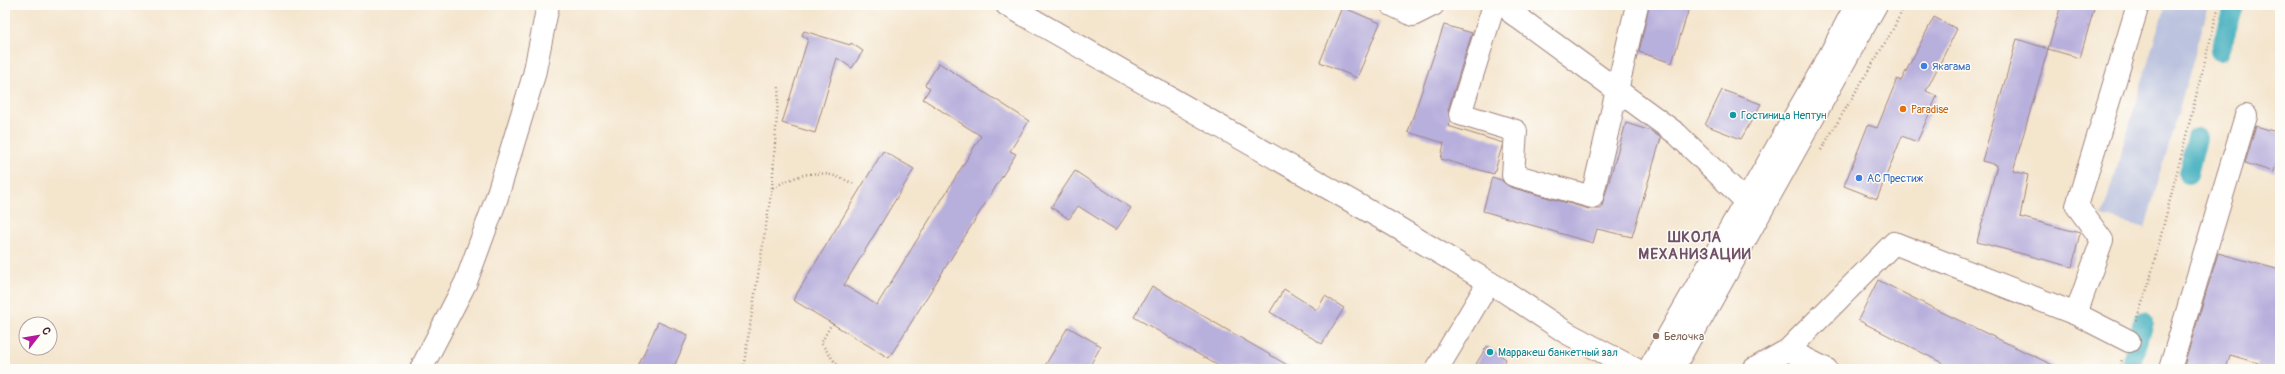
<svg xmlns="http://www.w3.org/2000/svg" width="2285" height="374" font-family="Pangolin,sans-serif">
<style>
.industrial{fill:#bcc3de}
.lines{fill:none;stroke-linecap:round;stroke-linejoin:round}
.canal{stroke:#40aebd;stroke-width:20}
.building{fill:#b7afdc}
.minor-casing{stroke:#9f827c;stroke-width:24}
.major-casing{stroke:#9f827c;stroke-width:24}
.path{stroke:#9f827c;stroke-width:2.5;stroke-dasharray:1 3;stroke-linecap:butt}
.minor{stroke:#fff;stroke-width:22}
.major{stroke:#fff;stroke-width:22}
.shop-dot{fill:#3f7fe0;stroke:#fdfcf7;stroke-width:1.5}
.food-dot{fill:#e8710a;stroke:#fdfcf7;stroke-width:1.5}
.culture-dot{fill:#0f9aa8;stroke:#fdfcf7;stroke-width:1.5}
.education-dot{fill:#8d6e63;stroke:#fdfcf7;stroke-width:1.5}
.labels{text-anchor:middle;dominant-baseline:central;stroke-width:3;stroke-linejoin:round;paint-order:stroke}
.shop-label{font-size:11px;fill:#366cbe;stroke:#fdfcf7;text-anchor:start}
.food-label{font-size:11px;fill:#c56008;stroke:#fdfcf7;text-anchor:start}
.culture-label{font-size:11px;fill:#0d838f;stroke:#fdfcf7;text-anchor:start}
.education-label{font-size:11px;fill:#785e54;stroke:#fdfcf7;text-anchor:start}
.district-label{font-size:15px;font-weight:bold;letter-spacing:1px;fill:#705169;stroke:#fdfcf7}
</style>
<rect width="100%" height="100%" fill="#fdfcf7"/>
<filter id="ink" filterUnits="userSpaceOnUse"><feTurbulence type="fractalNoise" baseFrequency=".025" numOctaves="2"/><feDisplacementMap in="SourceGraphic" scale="8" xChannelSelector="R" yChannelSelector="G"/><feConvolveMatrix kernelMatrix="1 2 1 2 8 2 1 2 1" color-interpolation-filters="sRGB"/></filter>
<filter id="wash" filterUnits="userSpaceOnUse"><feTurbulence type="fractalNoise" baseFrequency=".012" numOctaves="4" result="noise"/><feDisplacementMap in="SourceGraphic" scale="16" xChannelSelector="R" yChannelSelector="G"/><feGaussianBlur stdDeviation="0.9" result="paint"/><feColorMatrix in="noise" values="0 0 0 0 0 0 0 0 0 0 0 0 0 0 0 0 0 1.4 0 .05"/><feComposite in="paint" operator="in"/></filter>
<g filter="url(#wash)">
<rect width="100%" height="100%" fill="#f4e5cd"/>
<!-- industrial -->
<path class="industrial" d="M 2165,5 L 2209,5 L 2145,228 L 2102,216 Z"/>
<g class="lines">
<!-- canal -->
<path class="canal" d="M 2220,51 L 2234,5
M 2188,174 L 2197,138
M 2131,364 L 2143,322"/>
</g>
<g id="blocks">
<!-- building -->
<path class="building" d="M 1649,5 L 1690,5 L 1672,63 L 1639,52 Z
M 2061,5 L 2095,5 L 2080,58 L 2048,49 Z
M 1342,7 L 1380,23 L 1357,78 L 1320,62 Z
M 1934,17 L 1957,29 L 1926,91 L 1937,96 L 1917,142 L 1902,136 L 1877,199 L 1844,186 L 1868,125 L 1877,128 L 1897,79 L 1901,81 Z
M 1444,25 L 1472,33 L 1448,110 L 1450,120 L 1448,126 L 1503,143 L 1494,174 L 1441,159 L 1444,143 L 1408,132 Z
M 804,31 L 850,45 L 851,43 L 863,51 L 852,68 L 837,58 L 815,133 L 782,123 L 808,39 L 802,35 Z
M 2017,39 L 2048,49 L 2013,171 L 2028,175 L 2020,217 L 2080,233 L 2072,267 L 1977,242 L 1997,165 L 1982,161 Z
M 939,63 L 1029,121 L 1010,151 L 1016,154 L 889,358 L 793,300 L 883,151 L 914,169 L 844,285 L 877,305 L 981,136 L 923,99 L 930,88 L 925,85 Z
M 1722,90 L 1761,104 L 1741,139 L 1705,125 Z
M 1626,123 L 1651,131 L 1661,138 L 1632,237 L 1597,229 L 1593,243 L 1483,211 L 1492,177 L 1501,180 L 1510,187 L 1589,209 L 1601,209 Z
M 2256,126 L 2280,133 L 2280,150 L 2274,172 L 2245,163 Z
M 1075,171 L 1131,208 L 1116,230 L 1078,206 L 1069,219 L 1051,207 Z
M 2218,253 L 2280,270 L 2280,369 L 2256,369 L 2258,363 L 2230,355 L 2226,369 L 2183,369 Z
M 1878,280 L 1931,307 L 2061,369 L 1954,369 L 1858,320 Z
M 1152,286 L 1294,369 L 1224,369 L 1134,317 Z
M 1284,289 L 1317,310 L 1325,296 L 1344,308 L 1322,344 L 1270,312 Z
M 658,322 L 688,335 L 673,369 L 637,369 Z
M 1068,327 L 1101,346 L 1088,369 L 1043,369 Z
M 1487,346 L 1506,359 L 1502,369 L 1473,369 Z"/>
</g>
</g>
<g filter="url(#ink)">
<use href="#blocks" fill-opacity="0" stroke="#9f827c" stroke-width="1"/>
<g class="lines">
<defs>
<path id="minor" d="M 1007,5 L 1395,226 L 1507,293 L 1567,333 L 1635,369
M 1392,5 L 1413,15 L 1433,5
M 1494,5 L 1460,114 L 1516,131 L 1513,175 L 1592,197 L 1637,5
M 1506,5 L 1512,13 L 1677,134 L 1759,214
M 2076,314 L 2102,240 L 2077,206 L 2138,5
M 1788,350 L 1826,369
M 421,369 L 466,282 L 496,200 L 534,75 L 548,5
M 1437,369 L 1489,282
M 1754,369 L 1788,350 L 1894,243 L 2076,314 L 2129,341
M 2170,369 L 2246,116"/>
<path id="major" d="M 1649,369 L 1825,64 L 1856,5
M 1673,369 L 1876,5"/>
</defs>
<!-- minor casing -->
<use href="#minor" class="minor-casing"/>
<!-- major casing -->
<use href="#major" class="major-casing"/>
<!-- path -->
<path class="path" d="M 1821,150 L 1892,31 L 1905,5
M 772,188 L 779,85
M 2136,321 L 2149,283 L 2219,5
M 832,323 L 821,343 L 840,369
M 743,369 L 772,188 C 804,172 820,167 854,184
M 2119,369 L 2122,360"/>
<!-- minor -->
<use href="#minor" class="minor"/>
<!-- major -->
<use href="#major" class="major"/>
</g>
</g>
<!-- markers -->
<g class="shop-dot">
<circle cx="1924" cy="66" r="4"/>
<circle cx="1859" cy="178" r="4"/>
</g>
<circle class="food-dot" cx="1903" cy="109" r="4"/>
<g class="culture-dot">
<circle cx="1733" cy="115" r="4"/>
<circle cx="1490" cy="352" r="4"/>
</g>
<circle class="education-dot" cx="1656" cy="336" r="4"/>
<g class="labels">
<!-- shop labels -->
<g class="shop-label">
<text x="1932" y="66">Якагама</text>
<text x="1867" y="178">АС Престиж</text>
</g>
<!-- food labels -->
<g class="food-label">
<text x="1911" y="109">Paradise</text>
</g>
<!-- culture labels -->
<g class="culture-label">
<text x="1741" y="115">Гостиница Нептун</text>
<text x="1498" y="352">Марракеш банкетный зал</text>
</g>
<!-- education labels -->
<g class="education-label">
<text x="1664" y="336">Белочка</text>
</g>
<!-- district labels -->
<g class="district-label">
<text x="1695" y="237">ШКОЛА<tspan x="1695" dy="17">МЕХАНИЗАЦИИ</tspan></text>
</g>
</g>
<!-- margin -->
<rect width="2285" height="374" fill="none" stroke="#fdfcf7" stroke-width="20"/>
<!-- north arrow -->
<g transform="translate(38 336) rotate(59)"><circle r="19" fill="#fdfcf7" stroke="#b5a4a5"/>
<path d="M0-3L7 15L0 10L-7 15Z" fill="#b5179e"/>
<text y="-6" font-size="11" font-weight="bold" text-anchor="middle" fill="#4a1f2b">С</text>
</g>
</svg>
